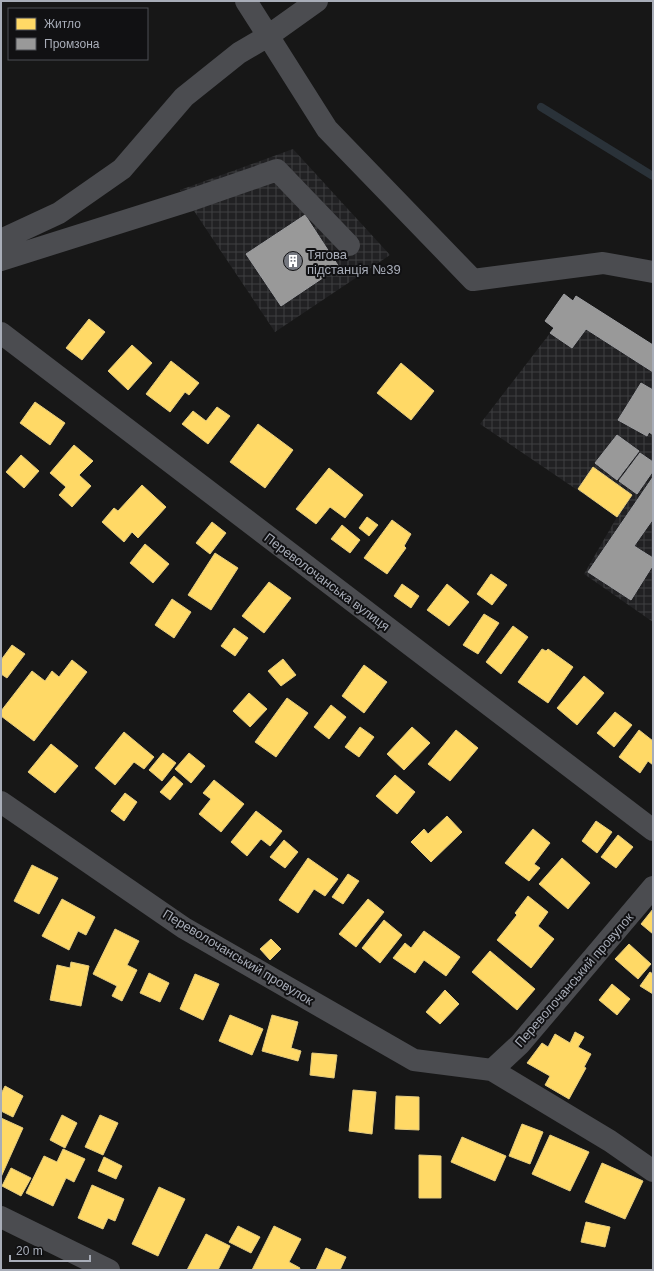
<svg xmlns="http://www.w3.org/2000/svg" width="654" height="1271" font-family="Arial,sans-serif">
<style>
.industrial{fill:url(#industrial-grid)}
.homes{fill:#ffd966;stroke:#e5cc7f}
.industry{fill:#999;stroke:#9e9fa2}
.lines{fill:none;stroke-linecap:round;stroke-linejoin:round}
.stream{stroke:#2a3239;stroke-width:8}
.minor{stroke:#4b4c50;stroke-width:22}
.labels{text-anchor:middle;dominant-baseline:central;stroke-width:4;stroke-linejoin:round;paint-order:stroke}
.poi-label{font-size:13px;fill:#a8adb8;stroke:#111113;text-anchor:start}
.street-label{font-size:13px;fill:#a8adb8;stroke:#111113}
</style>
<defs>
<pattern id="industrial-grid" width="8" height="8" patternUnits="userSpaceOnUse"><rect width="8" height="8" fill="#212123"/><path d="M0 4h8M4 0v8" fill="none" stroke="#3e3f41"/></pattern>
</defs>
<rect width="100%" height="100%" fill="#171717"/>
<!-- industrial -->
<path class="industrial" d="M 293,149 L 390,255 L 275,332 L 180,190 Z
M 564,294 L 573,301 L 576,296 L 653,345 L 653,622 L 584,574 L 617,517 L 480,424 L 554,328 L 545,321 Z"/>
<!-- homes -->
<path class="homes" d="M 89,319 L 105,332 L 82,360 L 66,348 Z
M 132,345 L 152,363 L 128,390 L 108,371 Z
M 171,361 L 199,383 L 189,395 L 185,392 L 170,412 L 146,394 Z
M 401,363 L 434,391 L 411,420 L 377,393 Z
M 35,402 L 65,423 L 50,445 L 20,423 Z
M 217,407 L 230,416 L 208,444 L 182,424 L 193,411 L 206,421 Z
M 258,424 L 293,450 L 265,488 L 230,462 Z
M 74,445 L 93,461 L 79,475 L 91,486 L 72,507 L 59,495 L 66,487 L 50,473 Z
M 21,455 L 39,471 L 24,488 L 6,472 Z
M 593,467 L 632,495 L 617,517 L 578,489 Z
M 329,468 L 363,495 L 345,518 L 330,507 L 316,524 L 296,509 Z
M 142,485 L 166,507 L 138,538 L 132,532 L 124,542 L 102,522 L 114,508 L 118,511 Z
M 367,517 L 378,525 L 369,536 L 359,528 Z
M 392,520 L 411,534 L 404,546 L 406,548 L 387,574 L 364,558 Z
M 212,522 L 226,533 L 210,554 L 196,543 Z
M 342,525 L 360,540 L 350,553 L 331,539 Z
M 145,544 L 169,564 L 153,583 L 130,563 Z
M 215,553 L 238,568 L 211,610 L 188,595 Z
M 491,574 L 507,585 L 492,605 L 477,594 Z
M 269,582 L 291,598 L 264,633 L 242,616 Z
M 402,584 L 419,596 L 411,608 L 394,596 Z
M 447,584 L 469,602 L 449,626 L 427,610 Z
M 172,599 L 191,612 L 174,638 L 155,625 Z
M 484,614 L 499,623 L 478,654 L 463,645 Z
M 513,626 L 528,637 L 501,674 L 486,662 Z
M 234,628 L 248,638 L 235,656 L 221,646 Z
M 12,645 L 25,654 L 7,678 L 1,674 L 1,660 Z
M 542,649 L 546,651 L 548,649 L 573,667 L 548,703 L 518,682 Z
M 283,659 L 296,675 L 281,686 L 268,671 Z
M 72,660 L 87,672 L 34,741 L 1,716 L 1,711 L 32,671 L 45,681 L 52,671 L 59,677 Z
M 364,665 L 387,682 L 364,713 L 342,696 Z
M 584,676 L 604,693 L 577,725 L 557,708 Z
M 249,693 L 267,709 L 250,727 L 233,711 Z
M 287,698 L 308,713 L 276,757 L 255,742 Z
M 331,705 L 346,717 L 329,739 L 314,727 Z
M 615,712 L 632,725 L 614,747 L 597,733 Z
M 360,727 L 374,737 L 359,757 L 345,747 Z
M 412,727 L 430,743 L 404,770 L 387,754 Z
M 456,730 L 478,748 L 450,781 L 428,764 Z
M 639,730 L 653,741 L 653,765 L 648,761 L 640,773 L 619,757 Z
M 124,732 L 154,757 L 144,769 L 134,762 L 115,785 L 95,768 Z
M 51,744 L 78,766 L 55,793 L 28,772 Z
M 163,753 L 176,763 L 162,781 L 149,770 Z
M 189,753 L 205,766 L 191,783 L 175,769 Z
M 395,775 L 415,792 L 397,814 L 376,796 Z
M 174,776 L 183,784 L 170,800 L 160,792 Z
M 214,780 L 244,804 L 221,832 L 199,814 L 211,799 L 203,793 Z
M 125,793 L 137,802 L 124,821 L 111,811 Z
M 256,811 L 282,831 L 270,846 L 261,839 L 247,856 L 231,842 Z
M 447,816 L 462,832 L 431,862 L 411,842 L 424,829 L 428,834 Z
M 596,821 L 612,832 L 597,853 L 582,841 Z
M 533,829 L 550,843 L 534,864 L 540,868 L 529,881 L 505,863 Z
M 618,835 L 633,847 L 616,868 L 601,857 Z
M 284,840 L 298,852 L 285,868 L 270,857 Z
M 308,858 L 338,879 L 325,896 L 314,889 L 298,913 L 279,900 Z
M 562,858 L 590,883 L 568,909 L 539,884 Z
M 32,865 L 58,878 L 39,914 L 14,901 Z
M 348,874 L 359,881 L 343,904 L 332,897 Z
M 528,896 L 548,912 L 538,926 L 554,939 L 531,968 L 497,940 L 517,915 L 515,913 Z
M 62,899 L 95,917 L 86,935 L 78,931 L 69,950 L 42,936 Z
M 368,899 L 384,912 L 356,947 L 339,934 Z
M 653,909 L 653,934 L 641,924 Z
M 384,920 L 402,935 L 380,963 L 362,948 Z
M 115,929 L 139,941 L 127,965 L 137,970 L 122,1001 L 112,996 L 117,986 L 93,974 Z
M 424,931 L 460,957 L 446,976 L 424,960 L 415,973 L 393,958 L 405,943 L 411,948 Z
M 271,939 L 281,949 L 270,960 L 260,949 Z
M 629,944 L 651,964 L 638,979 L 615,959 Z
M 490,951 L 535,989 L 517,1010 L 472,972 Z
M 71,962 L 89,966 L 81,1006 L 50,1000 L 57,965 L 70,968 Z
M 650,972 L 653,974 L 653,994 L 640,986 Z
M 149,973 L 169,983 L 160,1002 L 140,993 Z
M 195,974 L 219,984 L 203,1020 L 180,1009 Z
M 612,984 L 630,999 L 617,1015 L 599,1000 Z
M 445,990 L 459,1004 L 440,1024 L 426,1012 Z
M 230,1015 L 263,1029 L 252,1055 L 219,1041 Z
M 272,1015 L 298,1022 L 291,1048 L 301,1051 L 298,1061 L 262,1051 Z
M 575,1032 L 584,1037 L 578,1047 L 591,1054 L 584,1067 L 586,1068 L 569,1099 L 545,1085 L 550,1076 L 527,1063 L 542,1043 L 548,1047 L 555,1034 L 570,1043 Z
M 312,1053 L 337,1055 L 334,1078 L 310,1075 Z
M 5,1086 L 23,1096 L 13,1117 L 1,1111 L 1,1094 Z
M 353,1090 L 376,1092 L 372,1134 L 349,1131 Z
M 396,1096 L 419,1097 L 419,1130 L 395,1129 Z
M 62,1115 L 77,1123 L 65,1148 L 50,1140 Z
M 100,1115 L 118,1123 L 103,1155 L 85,1147 Z
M 1,1118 L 23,1128 L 1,1177 Z
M 522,1124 L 543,1132 L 530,1164 L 509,1156 Z
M 550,1135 L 589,1152 L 570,1191 L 532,1174 Z
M 462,1137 L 506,1156 L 495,1181 L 451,1162 Z
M 63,1149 L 85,1159 L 74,1182 L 66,1178 L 53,1206 L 26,1193 L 44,1156 L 57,1162 Z
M 419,1155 L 441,1156 L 441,1198 L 419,1198 Z
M 104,1157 L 122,1166 L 116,1179 L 98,1171 Z
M 602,1163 L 643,1181 L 625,1219 L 585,1202 Z
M 11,1168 L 31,1178 L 21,1196 L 2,1186 Z
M 92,1185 L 124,1199 L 115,1221 L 108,1218 L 103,1229 L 78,1218 Z
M 159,1187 L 185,1199 L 158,1256 L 132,1244 Z
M 586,1222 L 610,1227 L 605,1247 L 581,1242 Z
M 238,1226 L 260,1237 L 251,1253 L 229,1242 Z
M 274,1226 L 301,1239 L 289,1262 L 300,1268 L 299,1270 L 252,1270 Z
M 206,1234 L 230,1246 L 218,1270 L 187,1270 Z
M 326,1248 L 346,1257 L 340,1270 L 316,1270 Z"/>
<!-- industry -->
<path class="industry" d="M 305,215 L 339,267 L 281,306 L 246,254 Z
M 564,294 L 573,301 L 576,296 L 653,345 L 653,372 L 586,329 L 572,348 L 550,333 L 554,328 L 545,321 Z
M 641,383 L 653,390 L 653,435 L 649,432 L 647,436 L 618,420 Z
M 617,435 L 639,451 L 617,480 L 595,463 Z
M 640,453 L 653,462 L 653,471 L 637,494 L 619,481 Z
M 653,477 L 653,519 L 634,546 L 653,558 L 653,565 L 631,600 L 588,572 Z"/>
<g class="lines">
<!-- stream -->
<path class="stream" d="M 541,107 L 653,176"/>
<!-- minor -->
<path class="minor" d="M 246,1 L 327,129 L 473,280 L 603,263 L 653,272
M 1,240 L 59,213 L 122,169 L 184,97 L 239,53 L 268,36 L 317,1
M 1,260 L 188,201 L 277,170 L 349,245
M 1,333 L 653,830
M 1,802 L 184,928 L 414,1060 L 492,1070 L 610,1141 L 653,1171
M 492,1070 L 520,1044 L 653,887
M 1,1217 L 109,1270"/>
</g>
<!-- icons -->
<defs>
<symbol id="building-disc" viewBox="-11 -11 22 22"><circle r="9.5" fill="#757880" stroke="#111113"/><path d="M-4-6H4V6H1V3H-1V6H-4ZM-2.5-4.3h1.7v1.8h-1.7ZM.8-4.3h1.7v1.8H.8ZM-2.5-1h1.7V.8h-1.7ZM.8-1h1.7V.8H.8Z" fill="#fff"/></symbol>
</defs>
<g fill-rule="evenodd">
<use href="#building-disc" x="282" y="250" width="22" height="22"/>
</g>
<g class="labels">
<!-- poi labels -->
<g class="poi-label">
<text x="307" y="254">Тягова<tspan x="307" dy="15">пiдстанцiя №39</tspan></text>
</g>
<!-- street labels -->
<g class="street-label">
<text transform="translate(327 582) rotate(37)">Переволочанська вулиця</text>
<text transform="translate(238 957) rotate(31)">Переволочанський провулок</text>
<text transform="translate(574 980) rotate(-49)">Переволочанський провулок</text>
</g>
</g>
<!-- border -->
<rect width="654" height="1271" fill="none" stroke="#a8adb8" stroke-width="4"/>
<!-- legend -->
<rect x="8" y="8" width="140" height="52" fill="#111113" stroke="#4d4f55"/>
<rect x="16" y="18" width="20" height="12" fill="#ffd966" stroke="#4d4f55"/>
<text x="44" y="28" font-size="12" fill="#a8adb8">Житло</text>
<rect x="16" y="38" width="20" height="12" fill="#999999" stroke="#4d4f55"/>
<text x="44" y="48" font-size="12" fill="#a8adb8">Промзона</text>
<!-- scale -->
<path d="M10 1255v6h80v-6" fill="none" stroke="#a8adb8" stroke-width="2"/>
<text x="16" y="1255" font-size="12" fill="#a8adb8" stroke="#111113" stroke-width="3" paint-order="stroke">20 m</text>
</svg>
